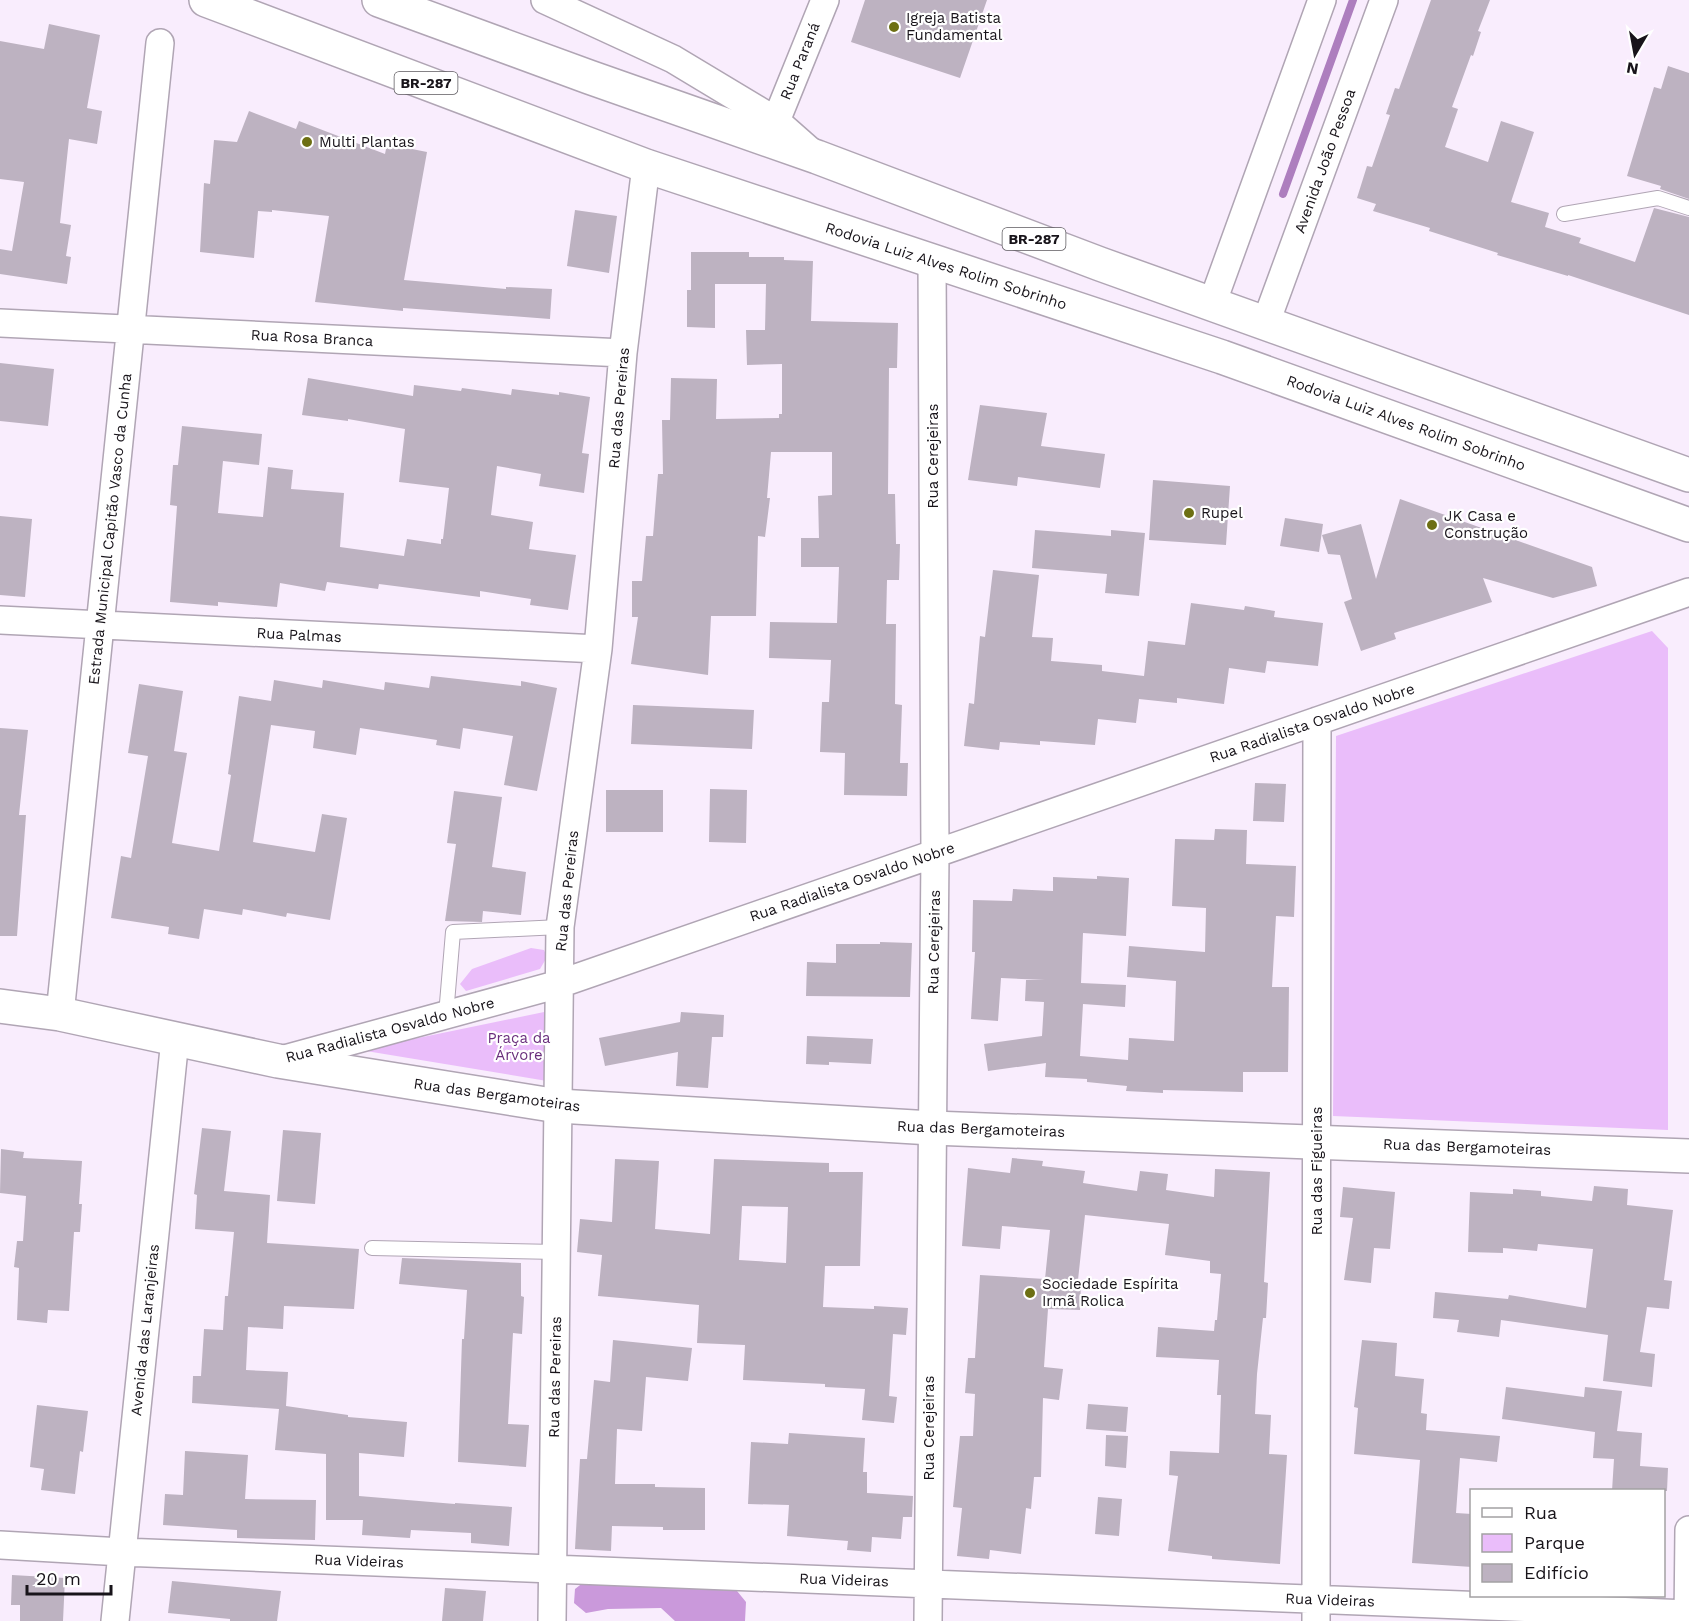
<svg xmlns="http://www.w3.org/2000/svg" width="1689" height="1621" font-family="'Work Sans',sans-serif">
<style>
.green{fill:#eabdfa}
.forest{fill:#ca99db}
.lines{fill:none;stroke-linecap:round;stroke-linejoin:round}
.stream{stroke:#ad7ebe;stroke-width:8}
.building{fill:#bdb2c1;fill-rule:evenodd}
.lane-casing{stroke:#b0a5b4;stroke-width:16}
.street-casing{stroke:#b0a5b4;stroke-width:30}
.secondary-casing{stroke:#b0a5b4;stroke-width:36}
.highway-casing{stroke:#b0a5b4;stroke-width:36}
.lane{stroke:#fff;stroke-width:14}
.street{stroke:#fff;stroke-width:27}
.secondary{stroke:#fff;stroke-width:33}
.highway{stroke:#fff;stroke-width:33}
.poi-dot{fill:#6d6f13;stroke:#fff;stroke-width:2}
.labels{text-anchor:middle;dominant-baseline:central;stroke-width:4.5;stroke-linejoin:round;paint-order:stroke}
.shield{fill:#fff;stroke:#5d5a5f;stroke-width:1.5}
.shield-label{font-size:14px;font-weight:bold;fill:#18141a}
.poi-label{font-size:15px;fill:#18141a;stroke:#fff;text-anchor:start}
.street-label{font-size:15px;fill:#18141a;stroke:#fff}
.park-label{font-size:15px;fill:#692e7c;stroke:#fff}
</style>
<rect width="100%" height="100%" fill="#f9edfd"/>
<!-- green -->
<path class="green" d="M 1652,631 L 1668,648 L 1668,1130 L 1333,1116 L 1336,736 Z
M 531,948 L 544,950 L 547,957 L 540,969 L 466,991 L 460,984 L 472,969 Z
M 549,1011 L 547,1081 L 360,1050 Z"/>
<!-- forest -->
<path class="forest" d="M 584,1582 L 701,1585 L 737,1591 L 746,1602 L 745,1621 L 675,1621 L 661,1608 L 608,1609 L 586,1613 L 574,1603 L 575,1589 Z"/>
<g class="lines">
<!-- stream -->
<path class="stream" d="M 1283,194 L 1353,0"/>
</g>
<!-- building -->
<path class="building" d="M 865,0 L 987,0 L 960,78 L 851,42 Z
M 1431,0 L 1490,0 L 1478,31 L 1481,32 L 1473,56 L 1471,55 L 1452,107 L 1458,109 L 1445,147 L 1488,162 L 1501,121 L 1534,132 L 1511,202 L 1549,213 L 1545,227 L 1581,238 L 1579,243 L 1635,262 L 1654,208 L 1689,217 L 1689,315 L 1568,275 L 1568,276 L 1497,255 L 1498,253 L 1429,231 L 1430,228 L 1373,211 L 1376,204 L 1357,198 L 1367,166 L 1372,167 L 1390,115 L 1386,114 L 1395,88 L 1399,89 Z
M 49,24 L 100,35 L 87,108 L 102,111 L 97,144 L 69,139 L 60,223 L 71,225 L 66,256 L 71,257 L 67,284 L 0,274 L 0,249 L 12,251 L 24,182 L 0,179 L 0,41 L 44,49 Z
M 1668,66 L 1689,73 L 1689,199 L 1660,189 L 1661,186 L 1627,176 L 1654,87 L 1661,89 Z
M 249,111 L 296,129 L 299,121 L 385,154 L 387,144 L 427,152 L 404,280 L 506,289 L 506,287 L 552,289 L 550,319 L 403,308 L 403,311 L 315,302 L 329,216 L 272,210 L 272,212 L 258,211 L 254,258 L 200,252 L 204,183 L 210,184 L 214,140 L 237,142 Z
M 575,210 L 617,216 L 609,273 L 567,266 Z
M 691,252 L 749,252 L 749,257 L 784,257 L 784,260 L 813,261 L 811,321 L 898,323 L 897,368 L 889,368 L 888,494 L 895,494 L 896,544 L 900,544 L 899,580 L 887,580 L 886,624 L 896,624 L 895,704 L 902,705 L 900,763 L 908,763 L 907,796 L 844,795 L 845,753 L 820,752 L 822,702 L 829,702 L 831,660 L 769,658 L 770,622 L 837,623 L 839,567 L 801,567 L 801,538 L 819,538 L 818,496 L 832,495 L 832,452 L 771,452 L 767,498 L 770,498 L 765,537 L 758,536 L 756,616 L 711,616 L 708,675 L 631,664 L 638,617 L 632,617 L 632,581 L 642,581 L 646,536 L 653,536 L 658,474 L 663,474 L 662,420 L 670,420 L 671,378 L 717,379 L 716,419 L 779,418 L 779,414 L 782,414 L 782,364 L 747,365 L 746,330 L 765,330 L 766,284 L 715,284 L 715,328 L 687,327 L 687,290 L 691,290 Z
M 0,363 L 54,369 L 48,426 L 0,421 Z
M 308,378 L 413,396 L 414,385 L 461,391 L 462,388 L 511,395 L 512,389 L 559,395 L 559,392 L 590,397 L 582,453 L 589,454 L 584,493 L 539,486 L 541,474 L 497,466 L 491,515 L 533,522 L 529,549 L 576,555 L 568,610 L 530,605 L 531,599 L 480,591 L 480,597 L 379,584 L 378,589 L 327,582 L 325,591 L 280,583 L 277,607 L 218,602 L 218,606 L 170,602 L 177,506 L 170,505 L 173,465 L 178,465 L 182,426 L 262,434 L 259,465 L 223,461 L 218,513 L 263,517 L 268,467 L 293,470 L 291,489 L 344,493 L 340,547 L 404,556 L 407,539 L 441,544 L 441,539 L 443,539 L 449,488 L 399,482 L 405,429 L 348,419 L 348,421 L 302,415 Z
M 980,405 L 1047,413 L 1041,446 L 1105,454 L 1100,488 L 1018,477 L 1017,486 L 968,480 Z
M 1153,480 L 1230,486 L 1226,545 L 1149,540 Z
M 1400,499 L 1592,567 L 1597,586 L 1553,598 L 1483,578 L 1492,602 L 1394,633 L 1396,639 L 1361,651 L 1344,602 L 1352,599 L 1340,555 L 1328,554 L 1322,535 L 1361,524 L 1376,579 Z
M 0,516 L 32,519 L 25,597 L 0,595 Z
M 1285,518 L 1323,524 L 1319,552 L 1280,546 Z
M 1035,530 L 1111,536 L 1111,530 L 1145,533 L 1139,596 L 1105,593 L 1107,574 L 1032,568 Z
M 993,570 L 1039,575 L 1032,637 L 1053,638 L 1051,661 L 1102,665 L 1102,671 L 1144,676 L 1148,641 L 1185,645 L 1191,603 L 1244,610 L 1245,606 L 1275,611 L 1274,617 L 1323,623 L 1318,666 L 1267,661 L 1265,673 L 1229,668 L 1224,704 L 1177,698 L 1177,703 L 1139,699 L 1136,723 L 1098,719 L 1095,745 L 1040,741 L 1040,745 L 1000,742 L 999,750 L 964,746 L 969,703 L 974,704 L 980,636 L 985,637 Z
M 431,676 L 521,686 L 521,681 L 557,688 L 537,791 L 504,785 L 513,736 L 463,728 L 460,749 L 436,745 L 437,740 L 360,728 L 356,755 L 313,748 L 315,731 L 271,725 L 253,842 L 315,852 L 322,814 L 347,818 L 330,920 L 287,913 L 286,917 L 243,909 L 242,915 L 204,909 L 199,939 L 168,934 L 169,927 L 111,918 L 121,856 L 131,858 L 148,756 L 128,753 L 139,684 L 183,691 L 174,751 L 187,753 L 172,843 L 219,851 L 231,775 L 228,774 L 239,696 L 271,701 L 274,680 L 322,688 L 323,680 L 384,690 L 385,682 L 429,688 Z
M 633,705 L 754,710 L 752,749 L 631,744 Z
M 0,728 L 28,730 L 19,815 L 26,815 L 17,936 L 0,936 Z
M 1255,783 L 1286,784 L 1284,822 L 1253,821 Z
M 710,789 L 747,790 L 746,843 L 709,842 Z
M 606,790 L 663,790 L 663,832 L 606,832 Z
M 454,791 L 502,797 L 492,867 L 526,872 L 521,915 L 483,911 L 482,922 L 445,921 L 456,844 L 447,843 Z
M 1215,829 L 1247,830 L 1246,864 L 1296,866 L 1294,917 L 1276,916 L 1272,987 L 1289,987 L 1288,1072 L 1243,1072 L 1243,1092 L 1163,1090 L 1163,1093 L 1126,1091 L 1127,1086 L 1087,1082 L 1087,1079 L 1045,1077 L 1046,1063 L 988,1071 L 984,1044 L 1042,1036 L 1044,1002 L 1025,1001 L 1026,980 L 1045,980 L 1001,978 L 998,1021 L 971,1019 L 975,952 L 972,952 L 973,900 L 1012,901 L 1013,889 L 1053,891 L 1053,877 L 1097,879 L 1097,876 L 1129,878 L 1126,936 L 1083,933 L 1081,983 L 1126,985 L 1125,1007 L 1083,1004 L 1080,1056 L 1128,1060 L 1129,1038 L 1174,1041 L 1176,981 L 1127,977 L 1129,946 L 1205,952 L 1206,908 L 1172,906 L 1175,839 L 1214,840 Z
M 880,942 L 912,943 L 910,997 L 806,996 L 807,962 L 836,963 L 836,944 L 880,944 Z
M 681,1012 L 724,1015 L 723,1037 L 712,1037 L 708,1088 L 676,1086 L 678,1052 L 605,1066 L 599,1038 L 680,1022 Z
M 807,1036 L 873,1039 L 871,1064 L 829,1062 L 829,1065 L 806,1064 Z
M 202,1128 L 231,1131 L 224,1191 L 270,1195 L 267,1243 L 359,1249 L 354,1309 L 284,1306 L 283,1329 L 248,1327 L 246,1370 L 288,1372 L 286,1406 L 348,1415 L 348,1417 L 407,1422 L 404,1457 L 359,1453 L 359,1496 L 455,1504 L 455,1503 L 512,1507 L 509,1546 L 471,1543 L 471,1533 L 411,1530 L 410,1538 L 362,1535 L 363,1520 L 326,1520 L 326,1454 L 275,1450 L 279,1409 L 192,1403 L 193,1376 L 201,1376 L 204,1329 L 223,1330 L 225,1296 L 228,1296 L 234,1232 L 195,1229 L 197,1195 L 194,1194 Z
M 283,1130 L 321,1133 L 315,1204 L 277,1201 Z
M 1,1149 L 24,1152 L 23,1158 L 82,1161 L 79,1204 L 82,1204 L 80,1232 L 74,1232 L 69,1311 L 48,1310 L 47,1323 L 17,1320 L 19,1268 L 14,1267 L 17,1241 L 23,1241 L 26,1196 L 0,1193 Z
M 1012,1158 L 1043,1161 L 1042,1166 L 1085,1171 L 1083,1183 L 1137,1191 L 1140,1171 L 1168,1174 L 1166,1190 L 1214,1197 L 1215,1169 L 1270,1172 L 1264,1282 L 1268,1283 L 1266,1318 L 1263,1318 L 1257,1374 L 1255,1414 L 1271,1415 L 1269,1454 L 1287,1455 L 1280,1564 L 1212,1559 L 1212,1556 L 1168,1551 L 1178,1476 L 1169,1475 L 1170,1451 L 1219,1453 L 1221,1395 L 1217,1395 L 1219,1360 L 1156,1357 L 1158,1327 L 1214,1331 L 1215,1320 L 1217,1320 L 1221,1274 L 1210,1273 L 1210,1261 L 1165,1255 L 1169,1224 L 1085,1215 L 1078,1280 L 1081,1281 L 1080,1310 L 1048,1309 L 1044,1367 L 1063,1369 L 1059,1400 L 1043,1398 L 1041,1477 L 1034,1477 L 1031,1509 L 1026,1508 L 1021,1554 L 990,1550 L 989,1559 L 957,1556 L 962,1508 L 953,1507 L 960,1436 L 973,1436 L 975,1394 L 965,1393 L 968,1358 L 975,1358 L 980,1275 L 1045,1279 L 1050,1230 L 1002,1226 L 1000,1249 L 962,1246 L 968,1168 L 1010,1173 Z
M 615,1159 L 659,1161 L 655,1229 L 710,1234 L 714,1159 L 829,1163 L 829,1172 L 863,1172 L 860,1266 L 825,1266 L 823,1307 L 874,1309 L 874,1306 L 908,1308 L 906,1335 L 893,1334 L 889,1396 L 897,1397 L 894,1423 L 862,1420 L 865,1389 L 825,1387 L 825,1384 L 743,1380 L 745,1345 L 697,1343 L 699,1305 L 598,1296 L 602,1255 L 577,1252 L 580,1219 L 612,1222 ZM 742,1206 L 788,1207 L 786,1263 L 739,1260 Z
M 1594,1186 L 1628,1189 L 1627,1205 L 1673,1210 L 1664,1280 L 1672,1281 L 1669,1309 L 1647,1307 L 1640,1352 L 1655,1354 L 1652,1387 L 1603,1381 L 1608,1335 L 1501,1320 L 1499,1337 L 1457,1332 L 1459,1320 L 1433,1318 L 1435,1292 L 1508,1299 L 1509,1295 L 1586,1308 L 1593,1249 L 1538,1244 L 1537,1251 L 1503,1248 L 1503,1253 L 1468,1252 L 1470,1192 L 1513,1194 L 1513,1189 L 1541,1191 L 1541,1196 L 1592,1201 Z
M 1343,1187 L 1395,1192 L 1390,1249 L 1374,1248 L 1371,1283 L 1344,1280 L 1353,1218 L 1340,1217 Z
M 402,1258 L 521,1263 L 521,1296 L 524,1297 L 522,1334 L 513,1333 L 508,1424 L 529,1425 L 526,1467 L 458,1462 L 462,1339 L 464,1339 L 467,1290 L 399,1284 Z
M 613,1340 L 692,1348 L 688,1381 L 646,1377 L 642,1431 L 617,1429 L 615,1484 L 655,1484 L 655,1487 L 705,1488 L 705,1530 L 663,1530 L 663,1527 L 612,1526 L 611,1551 L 575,1549 L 580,1459 L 587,1459 L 594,1380 L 610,1382 Z
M 1362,1340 L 1397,1343 L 1395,1376 L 1424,1379 L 1421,1413 L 1427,1414 L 1426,1430 L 1500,1436 L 1497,1462 L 1460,1458 L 1456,1513 L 1472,1514 L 1472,1567 L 1412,1563 L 1420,1460 L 1354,1454 L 1358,1408 L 1354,1407 Z
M 1506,1387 L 1584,1397 L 1585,1387 L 1622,1391 L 1617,1431 L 1642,1433 L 1640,1466 L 1668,1468 L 1667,1491 L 1612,1491 L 1614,1459 L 1593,1458 L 1595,1432 L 1502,1419 Z
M 1088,1404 L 1128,1407 L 1126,1432 L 1086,1429 Z
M 37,1405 L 88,1411 L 83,1452 L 80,1451 L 75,1494 L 41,1490 L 44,1469 L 30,1467 Z
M 789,1433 L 865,1438 L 863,1472 L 867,1472 L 867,1493 L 913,1496 L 912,1517 L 903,1517 L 901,1539 L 872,1537 L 871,1552 L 847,1550 L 848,1541 L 787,1536 L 789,1505 L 748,1504 L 751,1442 L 788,1444 Z
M 1106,1435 L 1128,1436 L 1126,1468 L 1105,1466 Z
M 185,1451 L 248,1455 L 245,1499 L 316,1500 L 315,1540 L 237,1538 L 237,1530 L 163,1525 L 165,1494 L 183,1495 Z
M 1098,1497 L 1122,1499 L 1119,1536 L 1095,1534 Z
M 12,1575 L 65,1578 L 63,1621 L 20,1621 L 20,1605 L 11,1605 Z
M 172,1581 L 281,1591 L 277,1621 L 230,1621 L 230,1619 L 168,1613 Z
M 445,1588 L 486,1591 L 483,1621 L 442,1621 Z"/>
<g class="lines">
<defs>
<path id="lane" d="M 1564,214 L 1658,198 L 1689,208
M 446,1015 L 453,932 L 560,927
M 372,1248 L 557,1252"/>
<path id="street" d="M 545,0 L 673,59 L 776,121 L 810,151
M 776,121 L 825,0
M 1212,304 L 1322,0
M 1266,322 L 1384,0
M 0,323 L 623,353
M 0,620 L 598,649
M 60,1014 L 160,43
M 281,1060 L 559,984 L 1689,592
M 0,1545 L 122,1552 L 1689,1614
M 115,1621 L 175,1039
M 552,1621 L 560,927 L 598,649 L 623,353 L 646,166
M 928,1621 L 935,854 L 932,262
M 1316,1621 L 1317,721
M 1688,1621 L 1689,1530"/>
<path id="secondary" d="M 0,1006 L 60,1014 L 278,1061 L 558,1106 L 932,1128 L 1689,1156"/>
<path id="highway" d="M 206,0 L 646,166 L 1222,357 L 1689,525
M 379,0 L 589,77 L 817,157 L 1100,264 L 1689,475"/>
</defs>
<!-- lane casing -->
<use href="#lane" class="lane-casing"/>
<!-- street casing -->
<use href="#street" class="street-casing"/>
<!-- secondary casing -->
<use href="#secondary" class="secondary-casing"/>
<!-- highway casing -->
<use href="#highway" class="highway-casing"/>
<!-- lane -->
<use href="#lane" class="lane"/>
<!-- street -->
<use href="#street" class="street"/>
<!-- secondary -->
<use href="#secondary" class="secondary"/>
<!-- highway -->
<use href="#highway" class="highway"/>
</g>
<!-- markers -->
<g class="poi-dot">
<circle cx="894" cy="27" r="6"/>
<circle cx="307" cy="142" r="6"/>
<circle cx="1189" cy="513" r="6"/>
<circle cx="1432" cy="525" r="6"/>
<circle cx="1030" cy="1293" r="6"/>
</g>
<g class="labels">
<!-- shield labels -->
<g class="shield">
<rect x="394.5" y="72" width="63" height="22" rx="4.5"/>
<rect x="1002.5" y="228" width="63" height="22" rx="4.5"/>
</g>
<g class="shield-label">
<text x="426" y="83">BR-287</text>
<text x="1034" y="239">BR-287</text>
</g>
<!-- poi labels -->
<g class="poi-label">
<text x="906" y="18">Igreja Batista<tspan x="906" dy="17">Fundamental</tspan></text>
<text x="319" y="142">Multi Plantas</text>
<text x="1201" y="513">Rupel</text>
<text x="1444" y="516">JK Casa e<tspan x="1444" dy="17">Construção</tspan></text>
<text x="1042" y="1284">Sociedade Espírita<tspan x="1042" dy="17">Irmã Rolica</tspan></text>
</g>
<!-- street labels -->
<g class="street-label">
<text transform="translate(800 61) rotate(-68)">Rua Paraná</text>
<text transform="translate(1325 161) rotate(-70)">Avenida João Pessoa</text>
<text transform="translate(946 266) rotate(18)">Rodovia Luiz Alves Rolim Sobrinho</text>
<text transform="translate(312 338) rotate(3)">Rua Rosa Branca</text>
<text transform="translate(619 408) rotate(-85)">Rua das Pereiras</text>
<text transform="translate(1406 423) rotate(20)">Rodovia Luiz Alves Rolim Sobrinho</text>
<text transform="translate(933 456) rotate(-90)">Rua Cerejeiras</text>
<text transform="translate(110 529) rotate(-84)">Estrada Municipal Capitão Vasco da Cunha</text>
<text transform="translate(299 635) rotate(3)">Rua Palmas</text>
<text transform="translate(1312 723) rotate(-19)">Rua Radialista Osvaldo Nobre</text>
<text transform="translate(852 882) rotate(-19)">Rua Radialista Osvaldo Nobre</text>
<text transform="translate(567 891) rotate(-84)">Rua das Pereiras</text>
<text transform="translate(934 942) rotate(-89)">Rua Cerejeiras</text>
<text transform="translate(390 1030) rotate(-15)">Rua Radialista Osvaldo Nobre</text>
<text transform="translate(497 1095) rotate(8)">Rua das Bergamoteiras</text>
<text transform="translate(981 1129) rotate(2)">Rua das Bergamoteiras</text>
<text transform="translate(1467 1147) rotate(2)">Rua das Bergamoteiras</text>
<text transform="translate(1317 1171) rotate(-90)">Rua das Figueiras</text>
<text transform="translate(145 1330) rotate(-84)">Avenida das Laranjeiras</text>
<text transform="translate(555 1377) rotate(-89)">Rua das Pereiras</text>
<text transform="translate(929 1428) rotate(-90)">Rua Cerejeiras</text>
<text transform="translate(359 1561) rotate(2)">Rua Videiras</text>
<text transform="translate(844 1580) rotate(2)">Rua Videiras</text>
<text transform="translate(1330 1600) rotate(2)">Rua Videiras</text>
</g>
<!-- park labels -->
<g class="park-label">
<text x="519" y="1038">Praça da<tspan x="519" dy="17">Árvore</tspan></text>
</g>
</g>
<!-- legend -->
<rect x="1470" y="1489" width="195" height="108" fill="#ffffff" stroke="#a3a1a3" stroke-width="1.5"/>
<rect x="1482" y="1508" width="30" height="9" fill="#ffffff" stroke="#a3a1a3" stroke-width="1.5"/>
<text x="1524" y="1519" font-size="18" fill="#18141a">Rua</text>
<rect x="1482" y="1534" width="30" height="18" fill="#eabdfa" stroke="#a3a1a3" stroke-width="1.5"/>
<text x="1524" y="1549" font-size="18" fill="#18141a">Parque</text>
<rect x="1482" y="1564" width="30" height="18" fill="#bdb2c1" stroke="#a3a1a3" stroke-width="1.5"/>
<text x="1524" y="1579" font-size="18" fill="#18141a">Edifício</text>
<!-- north arrow -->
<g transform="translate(1635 54) rotate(190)" stroke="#ffffff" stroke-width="4.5" paint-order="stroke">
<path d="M0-4.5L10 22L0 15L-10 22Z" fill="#18141a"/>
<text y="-9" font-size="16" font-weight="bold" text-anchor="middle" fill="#18141a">N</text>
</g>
<!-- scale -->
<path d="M27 1585v9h84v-9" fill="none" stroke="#18141a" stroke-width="3"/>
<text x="36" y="1585" font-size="18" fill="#18141a" stroke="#ffffff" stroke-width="4.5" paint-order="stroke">20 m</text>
</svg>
